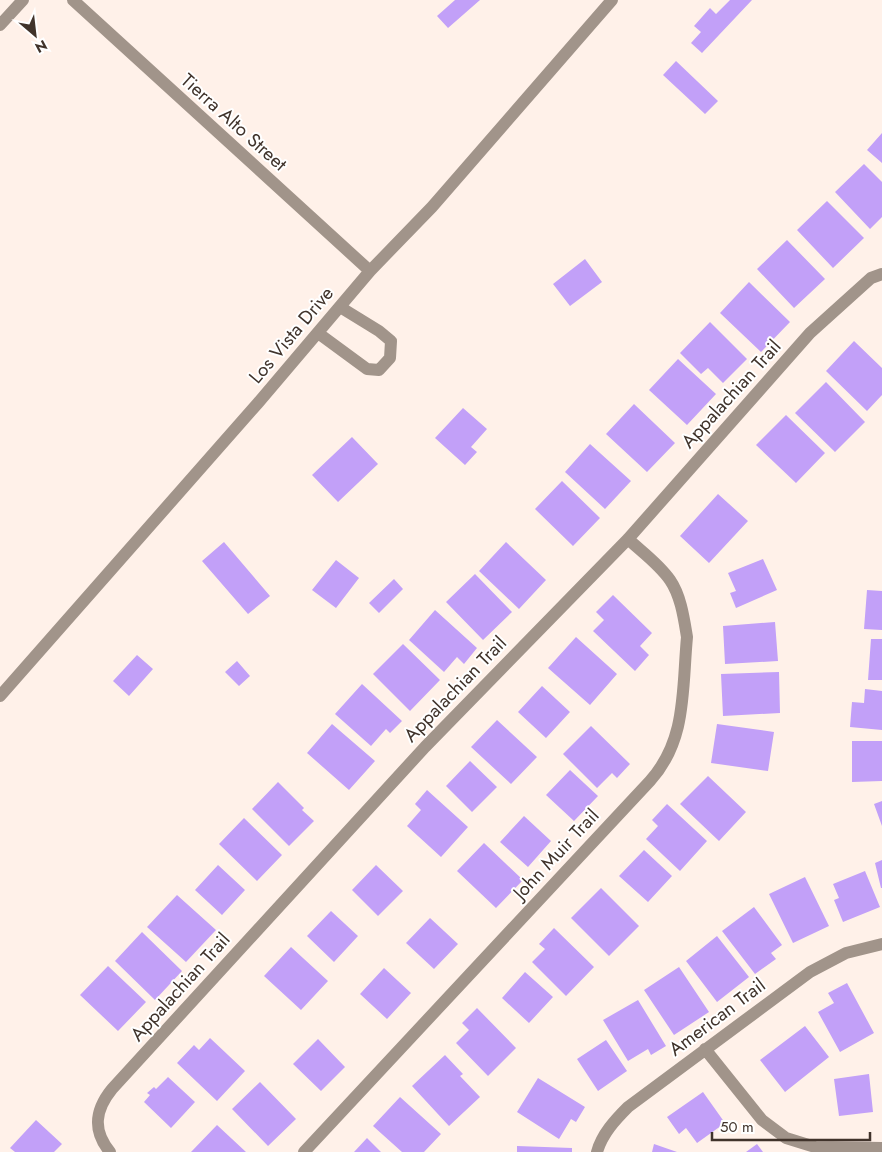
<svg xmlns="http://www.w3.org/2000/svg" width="882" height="1152" font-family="Jost,sans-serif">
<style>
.building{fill:#c2a0f8}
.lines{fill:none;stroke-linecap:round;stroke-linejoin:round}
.minor{stroke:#a1948a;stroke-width:12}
.labels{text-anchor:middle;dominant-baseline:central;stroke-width:4;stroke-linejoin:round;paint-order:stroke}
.street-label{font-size:19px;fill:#40332b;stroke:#fff}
</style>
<rect width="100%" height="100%" fill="#fff1e9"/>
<!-- building -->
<path class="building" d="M 455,0 L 480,0 L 448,28 L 437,16 Z
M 730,0 L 752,0 L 702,53 L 691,43 L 701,32 L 694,26 L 710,8 L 716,14 Z
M 676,61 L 718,101 L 705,114 L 663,75 Z
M 882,133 L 882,163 L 867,150 Z
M 864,164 L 882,182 L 882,217 L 870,229 L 835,192 Z
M 827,201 L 864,238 L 833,268 L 797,230 Z
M 787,240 L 825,279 L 794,308 L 757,269 Z
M 585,259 L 602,282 L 570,306 L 553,284 Z
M 749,282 L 790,322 L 761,352 L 720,313 Z
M 710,322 L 747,359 L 723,383 L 708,368 L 701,374 L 680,353 Z
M 854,341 L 882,368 L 882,395 L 867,411 L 826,371 Z
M 678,359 L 716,394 L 687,425 L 649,390 Z
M 826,382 L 865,422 L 835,452 L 795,413 Z
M 634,404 L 675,443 L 647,472 L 606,434 Z
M 463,408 L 487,429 L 471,447 L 477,452 L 465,465 L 435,438 Z
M 786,415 L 825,453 L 796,483 L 756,445 Z
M 352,437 L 378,464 L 338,502 L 312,475 Z
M 590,444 L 631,481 L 605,509 L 565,472 Z
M 562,481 L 600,518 L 573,546 L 535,509 Z
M 718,494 L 748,521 L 709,563 L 680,536 Z
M 224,542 L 270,596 L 248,614 L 202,561 Z
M 506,542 L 546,580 L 519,609 L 479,571 Z
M 763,559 L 777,590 L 736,608 L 730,593 L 736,591 L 728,573 Z
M 336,560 L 359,578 L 336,608 L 312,590 Z
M 475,574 L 512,612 L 483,640 L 446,602 Z
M 394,579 L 403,589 L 379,613 L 369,603 Z
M 867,590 L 882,591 L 882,630 L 864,629 Z
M 613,595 L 652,633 L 640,646 L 649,655 L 635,671 L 593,631 L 604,620 L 596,612 Z
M 435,610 L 477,648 L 464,664 L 457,657 L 444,672 L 409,640 Z
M 775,622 L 778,661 L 725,664 L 723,626 Z
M 576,637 L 617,674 L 590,705 L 548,668 Z
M 871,639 L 882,639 L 882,680 L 868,680 Z
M 403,644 L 440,680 L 410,711 L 373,674 Z
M 137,655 L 153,669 L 129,696 L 113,681 Z
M 237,661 L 250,676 L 239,686 L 225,672 Z
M 779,672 L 780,713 L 723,716 L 721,674 Z
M 362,684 L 402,721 L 390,733 L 386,729 L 371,746 L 335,714 Z
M 542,686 L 570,712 L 546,738 L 518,712 Z
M 865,689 L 882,691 L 882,730 L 850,727 L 852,702 L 864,703 Z
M 497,720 L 537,757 L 511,784 L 471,747 Z
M 332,724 L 375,761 L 349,790 L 307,753 Z
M 717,724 L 774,732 L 768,771 L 711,763 Z
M 591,726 L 630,764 L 617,778 L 612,773 L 597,788 L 563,754 Z
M 852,741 L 882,741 L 882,781 L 852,782 Z
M 470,761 L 497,787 L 472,812 L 446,786 Z
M 570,770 L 598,796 L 574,821 L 546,795 Z
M 708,776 L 746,812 L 719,841 L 680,804 Z
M 278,782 L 304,808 L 302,810 L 314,821 L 289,846 L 252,809 Z
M 427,790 L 468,827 L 441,857 L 407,826 L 421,810 L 415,804 Z
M 882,801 L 882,826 L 874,804 Z
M 667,804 L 707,841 L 680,871 L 646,839 L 658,826 L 652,820 Z
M 524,816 L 551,841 L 528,867 L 500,842 Z
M 244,818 L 282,855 L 257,881 L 219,844 Z
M 484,843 L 523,880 L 496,908 L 457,871 Z
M 644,850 L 672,876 L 648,902 L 619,876 Z
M 882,860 L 882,888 L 881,888 L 875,863 Z
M 218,865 L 245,890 L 222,915 L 195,890 Z
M 376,865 L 403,891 L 378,916 L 352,890 Z
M 865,871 L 880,907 L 843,922 L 834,900 L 839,898 L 833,884 Z
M 805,877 L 829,926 L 793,943 L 769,894 Z
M 601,888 L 639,926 L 609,956 L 571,918 Z
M 177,895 L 216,930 L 186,962 L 147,927 Z
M 754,907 L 782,945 L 771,953 L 776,959 L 755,974 L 722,931 Z
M 331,911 L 358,936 L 334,962 L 307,936 Z
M 430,918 L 458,944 L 434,969 L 406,943 Z
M 554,928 L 594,967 L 566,996 L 532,962 L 545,949 L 539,944 Z
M 142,932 L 182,971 L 155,1000 L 115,961 Z
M 717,936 L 749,977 L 717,1002 L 686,961 Z
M 291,947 L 328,981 L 301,1010 L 264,976 Z
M 108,966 L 146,1002 L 118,1031 L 80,995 Z
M 679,967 L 709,1012 L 674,1035 L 644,990 Z
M 384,968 L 411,993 L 387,1019 L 360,994 Z
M 525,972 L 553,997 L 529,1023 L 502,998 Z
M 847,983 L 874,1033 L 840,1052 L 818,1012 L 834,1003 L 828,993 Z
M 638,1000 L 666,1046 L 651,1055 L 648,1049 L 628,1061 L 603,1020 Z
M 477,1008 L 516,1048 L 488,1076 L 456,1043 L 469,1030 L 462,1023 Z
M 805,1026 L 829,1057 L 785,1092 L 760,1060 Z
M 210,1038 L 245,1071 L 217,1101 L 177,1063 L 194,1045 L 199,1050 Z
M 318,1039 L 345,1067 L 321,1091 L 293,1064 Z
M 606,1040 L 627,1071 L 598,1091 L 577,1059 Z
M 445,1055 L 463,1074 L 460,1076 L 480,1097 L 449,1126 L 412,1086 Z
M 869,1074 L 873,1112 L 839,1116 L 834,1079 Z
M 168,1077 L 195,1102 L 171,1128 L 144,1102 L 150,1095 L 147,1093 L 154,1087 L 156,1089 Z
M 538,1078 L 585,1107 L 576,1122 L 571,1119 L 559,1139 L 517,1112 Z
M 260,1082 L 296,1119 L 268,1146 L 232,1109 Z
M 703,1092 L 725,1123 L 697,1143 L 686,1128 L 679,1134 L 667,1117 Z
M 400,1097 L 441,1134 L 424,1152 L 402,1152 L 373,1126 Z
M 36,1120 L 62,1144 L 54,1152 L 15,1152 L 10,1148 Z
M 217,1125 L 246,1152 L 191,1152 Z
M 367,1138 L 381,1152 L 354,1152 Z
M 654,1144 L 677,1152 L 652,1152 Z
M 757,1144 L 763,1152 L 746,1152 Z
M 517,1146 L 572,1148 L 572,1152 L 517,1152 Z"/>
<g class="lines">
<!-- minor -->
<path class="minor" d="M 73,0 L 370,271
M 0,25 L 23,0
M 318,333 L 367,369 L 379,370 L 390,358 L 391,341 L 379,331 L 340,307
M 0,696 L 258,403 L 370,271 L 432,207 L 612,0
M 705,1049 L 762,1120 L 786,1138 L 815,1147 L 882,1148
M 110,1152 C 92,1130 95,1110 112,1089 L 425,747 L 628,539 L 810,333 L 871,278 L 882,274
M 304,1152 L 650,781 C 687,740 682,690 687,637 C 684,619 681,596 670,580 C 659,564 642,552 628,539
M 597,1152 C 602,1134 615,1120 628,1107 L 810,972 L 846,953 L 882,944"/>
</g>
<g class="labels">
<!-- street labels -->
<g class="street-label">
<text transform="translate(234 122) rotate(42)">Tierra Alto Street</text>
<text transform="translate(291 335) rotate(-50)">Los Vista Drive</text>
<text transform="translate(731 394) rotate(-48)">Appalachian Trail</text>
<text transform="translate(455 689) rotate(-46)">Appalachian Trail</text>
<text transform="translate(556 854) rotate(-47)">John Muir Trail</text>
<text transform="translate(180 987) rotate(-48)">Appalachian Trail</text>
<text transform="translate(717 1017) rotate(-37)">American Trail</text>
</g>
</g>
<!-- north arrow -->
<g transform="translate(35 35) rotate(152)" stroke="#ffffff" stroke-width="4" paint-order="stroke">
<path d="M0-4L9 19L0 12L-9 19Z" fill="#40332b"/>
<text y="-8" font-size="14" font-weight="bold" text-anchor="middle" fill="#40332b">N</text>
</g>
<!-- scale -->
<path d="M712 1132v8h158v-8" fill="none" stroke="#40332b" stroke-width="2.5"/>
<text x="720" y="1132" font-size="15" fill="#40332b" stroke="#ffffff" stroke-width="4" paint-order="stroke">50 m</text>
</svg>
